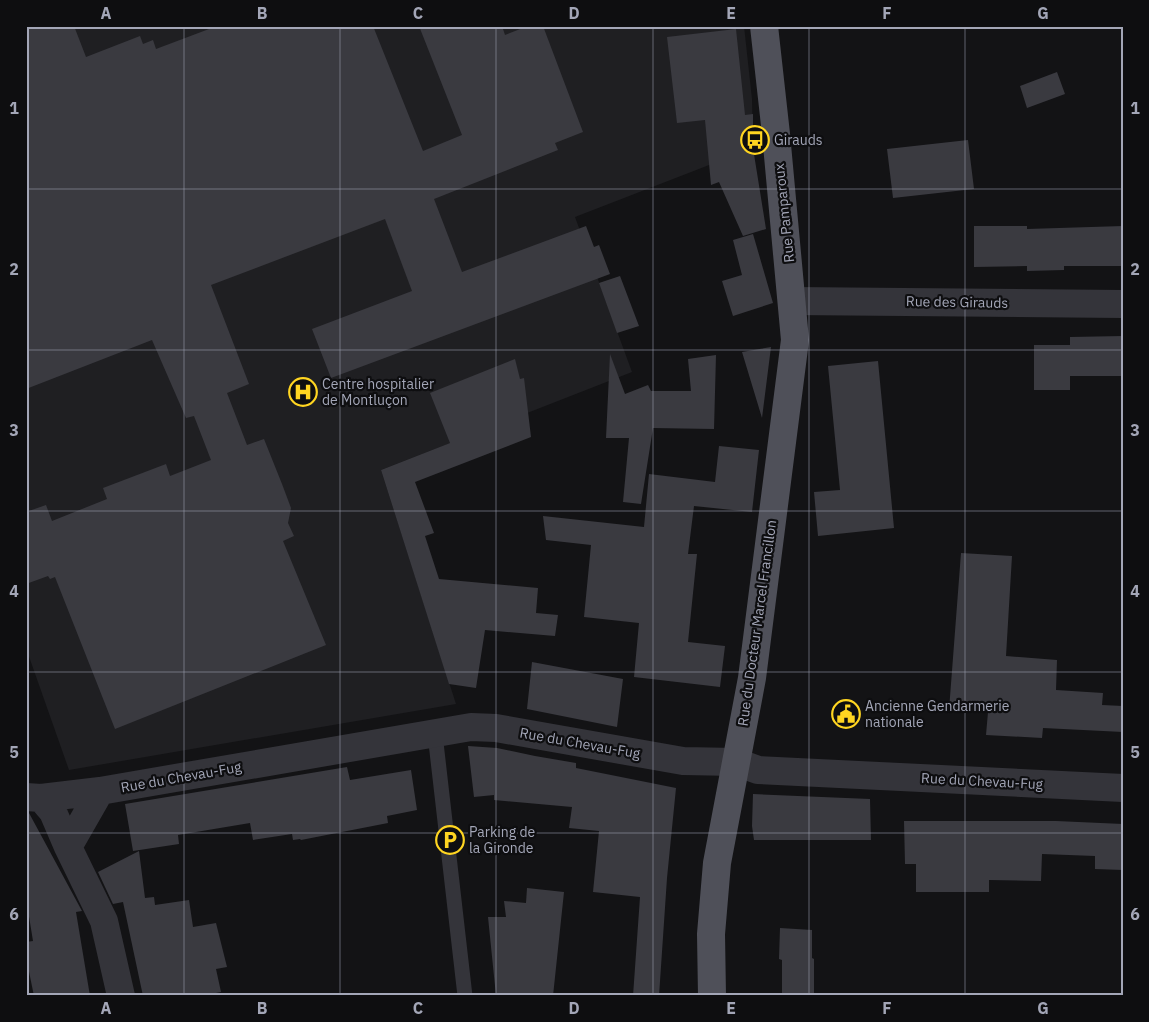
<svg xmlns="http://www.w3.org/2000/svg" width="1149" height="1022" font-family="'IBM Plex Sans',sans-serif">
<style>
.built{fill:#1f1f22}
.building{fill:#3a3a40}
.lines{fill:none;stroke-linecap:round;stroke-linejoin:round}
.service{stroke:#34343a;stroke-width:15}
.minor{stroke:#34343a;stroke-width:28}
.primary{stroke:#4f5059;stroke-width:28}
.grid{fill:none;stroke:#a3a6b7;stroke-width:1;stroke-opacity:0.55}
.labels{text-anchor:middle;dominant-baseline:central;stroke-width:4.5;stroke-linejoin:round;paint-order:stroke}
.poi-label{font-size:14px;fill:#a3a6b7;stroke:#0e0e10;text-anchor:start}
.street-label{font-size:14px;fill:#a3a6b7;stroke:#0e0e10}
.neatline{fill:none;stroke:#a3a6b7;stroke-width:2}
.grid-label{font-size:16px;text-anchor:middle;font-weight:bold;fill:#a3a6b7}
</style>
<rect width="100%" height="100%" fill="#131315"/>
<!-- built -->
<path class="built" d="M 26,26 L 744,26 L 752,99 L 753,148 L 575,217 L 632,372 L 381,470 L 456,704 L 69,770 L 26,648 Z"/>
<!-- building -->
<path class="building" d="M 26,26 L 74,26 L 86,57 L 140,36 L 143,44 L 153,40 L 156,49 L 217,26 L 373,26 L 423,151 L 462,135 L 419,26 L 502,26 L 505,35 L 528,26 L 543,26 L 583,132 L 555,143 L 558,150 L 434,199 L 462,272 L 586,226 L 594,247 L 599,245 L 610,274 L 331,378 L 312,329 L 412,291 L 385,219 L 211,285 L 249,384 L 227,393 L 247,445 L 264,439 L 282,484 L 291,508 L 288,523 L 294,536 L 283,541 L 326,645 L 115,729 L 55,577 L 50,579 L 48,576 L 26,584 L 26,512 L 46,505 L 52,521 L 107,499 L 103,488 L 166,464 L 170,476 L 211,460 L 194,416 L 186,418 L 152,340 L 26,389 Z
M 736,29 L 745,115 L 753,114 L 753,148 L 766,229 L 743,236 L 719,182 L 711,185 L 705,120 L 677,123 L 667,37 Z
M 1057,72 L 1065,94 L 1027,108 L 1020,86 Z
M 968,140 L 974,189 L 893,198 L 887,149 Z
M 974,226 L 1027,226 L 1027,229 L 1123,226 L 1123,266 L 1064,266 L 1064,270 L 1027,271 L 1027,266 L 974,267 Z
M 753,234 L 773,303 L 733,316 L 722,281 L 742,275 L 733,240 Z
M 620,276 L 639,326 L 617,333 L 599,283 Z
M 1123,336 L 1123,376 L 1070,376 L 1070,390 L 1034,390 L 1034,345 L 1070,345 L 1070,337 Z
M 771,347 L 762,418 L 742,352 Z
M 610,354 L 625,394 L 648,385 L 651,391 L 691,391 L 688,359 L 716,355 L 714,429 L 653,428 L 641,504 L 623,502 L 629,438 L 606,438 Z
M 515,359 L 520,379 L 524,378 L 531,437 L 415,482 L 434,533 L 425,536 L 439,579 L 538,588 L 536,613 L 558,615 L 555,636 L 485,630 L 476,688 L 449,684 L 381,470 L 450,443 L 430,393 Z
M 878,361 L 894,528 L 818,536 L 814,492 L 840,490 L 828,366 Z
M 719,446 L 759,450 L 752,512 L 694,506 L 688,554 L 697,554 L 688,642 L 725,646 L 720,687 L 634,677 L 639,623 L 584,617 L 591,545 L 546,540 L 543,516 L 644,527 L 649,474 L 715,482 Z
M 961,553 L 1012,556 L 1006,656 L 1057,660 L 1056,690 L 1103,693 L 1102,705 L 1123,706 L 1123,732 L 1043,728 L 1042,738 L 986,735 L 988,712 L 949,710 Z
M 532,662 L 623,679 L 617,727 L 527,709 Z
M 468,746 L 497,748 L 535,756 L 576,763 L 576,768 L 676,788 L 667,878 L 659,996 L 633,996 L 640,897 L 593,892 L 599,831 L 569,828 L 572,807 L 494,800 L 494,795 L 474,797 Z
M 347,767 L 350,780 L 411,770 L 417,810 L 387,816 L 388,823 L 301,840 L 300,839 L 293,840 L 292,834 L 253,840 L 250,823 L 178,835 L 179,844 L 133,851 L 125,804 Z
M 753,794 L 870,799 L 871,840 L 754,840 L 752,826 Z
M 26,813 L 29,813 L 82,911 L 76,912 L 90,996 L 34,996 L 26,957 L 26,942 L 33,941 L 26,898 Z
M 904,821 L 1056,821 L 1123,824 L 1123,870 L 1095,869 L 1095,856 L 1042,854 L 1041,881 L 989,880 L 989,892 L 916,892 L 916,864 L 905,864 Z
M 139,851 L 145,898 L 154,897 L 155,905 L 189,900 L 193,927 L 216,923 L 227,967 L 216,969 L 221,992 L 201,996 L 143,996 L 123,902 L 113,904 L 98,872 Z
M 527,888 L 564,892 L 553,996 L 496,996 L 488,917 L 506,917 L 504,901 L 526,903 Z
M 780,928 L 812,930 L 812,958 L 814,959 L 814,996 L 782,996 L 782,960 L 779,959 Z"/>
<g class="lines">
<!-- service -->
<path class="service" d="M 435,734 L 465,996"/>
<!-- minor -->
<path class="minor" d="M 792,301 L 1123,304
M 26,797 L 41,798 L 100,791 L 471,727 L 496,728 L 683,761 L 736,762 L 758,770 L 1123,788
M 41,798 L 53,812 L 68,847 L 104,921 L 121,996
M 68,847 L 100,791"/>
<!-- primary -->
<path class="primary" d="M 712,996 L 711,934 L 717,863 L 752,678 L 795,340 L 776,134 L 764,26"/>
</g>
<!-- grid -->
<path class="grid" d="M 184,26 L 184,996M 340,26 L 340,996M 496,26 L 496,996M 653,26 L 653,996M 809,26 L 809,996M 965,26 L 965,996M 26,189 L 1123,189M 26,350 L 1123,350M 26,511 L 1123,511M 26,672 L 1123,672M 26,833 L 1123,833"/>
<!-- icons -->
<defs>
<symbol id="bus-ring" viewBox="-11 -11 22 22"><circle r="9.5" fill="#0e0e10" stroke="#ffd521" stroke-width="1.5"/><path d="M-5-6H5V4H4V6H2V4H-2V6H-4V4H-5ZM-3.5-4V0h7V-4ZM-3.5 1.2v1.5H-2V1.2ZM2 1.2v1.5H3.5V1.2Z" fill="#ffd521"/></symbol>
<symbol id="hospital-ring" viewBox="-11 -11 22 22"><circle r="9.5" fill="#0e0e10" stroke="#ffd521" stroke-width="1.5"/><path d="M-5-5h3v3.5h4V-5h3V5h-3V1.5h-4V5h-3Z" fill="#ffd521"/></symbol>
<symbol id="civic-ring" viewBox="-11 -11 22 22"><circle r="9.5" fill="#0e0e10" stroke="#ffd521" stroke-width="1.5"/><path d="M-.6-6.5H3V-4.5H.6V-3L4-1V1h2V6H-6V1h2V-1L-.6-3ZM-1.2 2.5V6h2.4V2.5Z" fill="#ffd521"/></symbol>
<symbol id="parking-ring" viewBox="-11 -11 22 22"><circle r="9.5" fill="#0e0e10" stroke="#ffd521" stroke-width="1.5"/><path d="M-3.5-5.5H1a3.5 3.5 0 0 1 0 7H-1V5.5H-3.5ZM-1-3.4V-.6H.8a1.4 1.4 0 0 0 0-2.8Z" fill="#ffd521"/></symbol>
</defs>
<g fill-rule="evenodd">
<use href="#bus-ring" x="739" y="124" width="32" height="32"/>
<use href="#hospital-ring" x="287" y="376" width="32" height="32"/>
<use href="#civic-ring" x="830" y="698" width="32" height="32"/>
<use href="#parking-ring" x="434" y="824" width="32" height="32"/>
</g>
<g class="labels">
<!-- poi labels -->
<g class="poi-label">
<text x="774" y="140">Girauds</text>
<text x="322" y="384">Centre hospitalier<tspan x="322" dy="16">de Montluçon</tspan></text>
<text x="865" y="706">Ancienne Gendarmerie<tspan x="865" dy="16">nationale</tspan></text>
<text x="469" y="832">Parking de<tspan x="469" dy="16">la Gironde</tspan></text>
</g>
<!-- street labels -->
<g class="street-label">
<text transform="translate(784 213) rotate(-96)">Rue Pamparoux</text>
<text transform="translate(957 302) rotate(1)">Rue des Girauds</text>
<text transform="translate(757 623) rotate(-82)">Rue du Docteur Marcel Francillon</text>
<text transform="translate(580 743) rotate(10)">Rue du Chevau-Fug</text>
<text transform="translate(181 777) rotate(-10)">Rue du Chevau-Fug</text>
<text transform="translate(982 781) rotate(3)">Rue du Chevau-Fug</text>
</g>
</g>
<!-- border -->
<rect width="1149" height="1022" fill="none" stroke="#0e0e10" stroke-width="55"/>
<rect x="28" y="28" width="1094" height="966" class="neatline"/>
<g class="grid-label">
<text x="106" y="19">A</text>
<text x="262" y="19">B</text>
<text x="418" y="19">C</text>
<text x="574" y="19">D</text>
<text x="731" y="19">E</text>
<text x="887" y="19">F</text>
<text x="1043" y="19">G</text>
<text x="14" y="114">1</text>
<text x="1135" y="114">1</text>
<text x="14" y="275">2</text>
<text x="1135" y="275">2</text>
<text x="14" y="436">3</text>
<text x="1135" y="436">3</text>
<text x="14" y="597">4</text>
<text x="1135" y="597">4</text>
<text x="14" y="758">5</text>
<text x="1135" y="758">5</text>
<text x="14" y="920">6</text>
<text x="1135" y="920">6</text>
<text x="106" y="1014">A</text>
<text x="262" y="1014">B</text>
<text x="418" y="1014">C</text>
<text x="574" y="1014">D</text>
<text x="731" y="1014">E</text>
<text x="887" y="1014">F</text>
<text x="1043" y="1014">G</text>
</g>
</svg>
